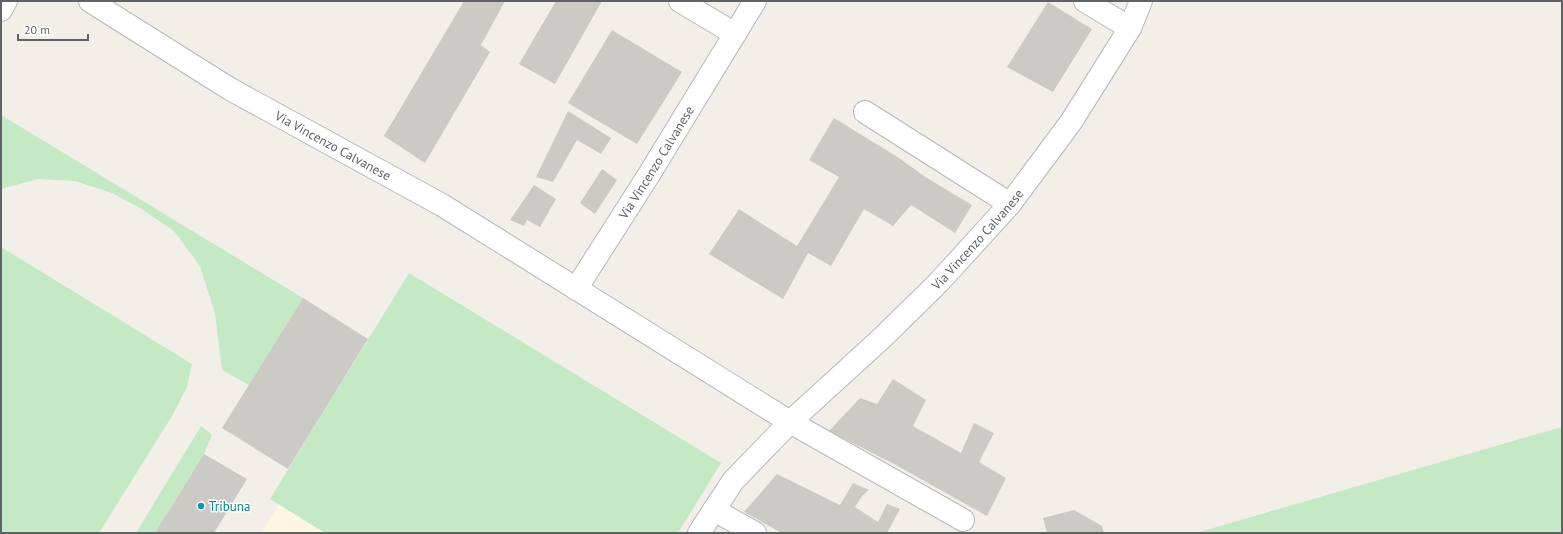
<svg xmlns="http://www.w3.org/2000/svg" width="1563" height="534" font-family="'PT Sans',sans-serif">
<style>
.commercial{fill:#fef7e0}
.green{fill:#c5e8c5}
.building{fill:#cccac5}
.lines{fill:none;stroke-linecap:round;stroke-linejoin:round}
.minor-casing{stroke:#b5b8bc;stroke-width:24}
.minor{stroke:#fff;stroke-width:22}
.culture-dot{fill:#0f9aa8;stroke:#fff;stroke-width:1.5}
.labels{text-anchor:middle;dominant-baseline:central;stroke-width:3;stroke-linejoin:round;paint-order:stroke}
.street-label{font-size:13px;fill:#5f6368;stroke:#fff}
.culture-label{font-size:13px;fill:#0d838f;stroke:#fff;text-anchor:start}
</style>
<rect width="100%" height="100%" fill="#f1efe8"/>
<!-- commercial -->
<path class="commercial" d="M 279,504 L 325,533 L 261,533 Z"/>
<!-- green -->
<path class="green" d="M 1,115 L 303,298 L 249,385 L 222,370 L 215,313 L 200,266 L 174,231 L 140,208 L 112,193 L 75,181 L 38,179 L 1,189 Z
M 1,247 L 192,364 L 187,387 L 172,416 L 99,533 L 1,533 Z
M 409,273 L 721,463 L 678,533 L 325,533 L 270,499 Z
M 201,426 L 212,435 L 204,454 L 155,533 L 136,533 Z
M 1562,427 L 1562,533 L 1196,533 L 1534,435 Z"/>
<!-- building -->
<path class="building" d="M 464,1 L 505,1 L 481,45 L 490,52 L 425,163 L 384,136 Z
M 556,1 L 602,1 L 555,84 L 519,64 Z
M 1048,2 L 1092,29 L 1053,92 L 1007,67 Z
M 612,30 L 682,72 L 637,144 L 568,103 Z
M 568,111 L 611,138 L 601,154 L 577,140 L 553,182 L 536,177 Z
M 834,118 L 896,156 L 927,178 L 972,205 L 955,233 L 911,205 L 893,226 L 864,209 L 831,266 L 808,253 L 783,299 L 709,254 L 739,209 L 797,246 L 839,177 L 809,160 Z
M 602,169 L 617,180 L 595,214 L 580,203 Z
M 534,185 L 556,199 L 540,227 L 527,220 L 524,226 L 510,220 Z
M 303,298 L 368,339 L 288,469 L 222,428 Z
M 893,379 L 926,400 L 913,426 L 961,453 L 974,423 L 994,433 L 979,462 L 1006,478 L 987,516 L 894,464 L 829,431 L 860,398 L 877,404 Z
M 204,454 L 247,479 L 214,533 L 155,533 Z
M 777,474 L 840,505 L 853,483 L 869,490 L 862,496 L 855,507 L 878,522 L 887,504 L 900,509 L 887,533 L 782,533 L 744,512 Z
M 1074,510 L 1102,526 L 1104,533 L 1047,533 L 1043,518 Z"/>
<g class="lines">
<defs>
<g id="minor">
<path id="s1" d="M 90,1 L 230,89 L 442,205 L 790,422 L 963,520"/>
<path d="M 680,1 L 735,34"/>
<path d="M 1085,1 L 1130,28"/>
<path d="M 1,10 L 6,1"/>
<path d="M 865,112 L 1010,204"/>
<path id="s2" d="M 576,289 L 650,173 L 755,1"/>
<path d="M 714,510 L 755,533"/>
<path id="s3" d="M 699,533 L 733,481 L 790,422 L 883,337 L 939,282 L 1010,204 L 1071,122 L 1130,28 L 1141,1"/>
</g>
</defs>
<!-- minor casing -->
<use href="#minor" class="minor-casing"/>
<!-- minor -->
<use href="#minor" class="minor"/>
</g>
<!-- markers -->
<circle class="culture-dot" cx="201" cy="506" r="4"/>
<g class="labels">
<!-- street labels -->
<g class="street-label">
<text stroke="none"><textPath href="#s1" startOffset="283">Via Vincenzo Calvanese</textPath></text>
<text stroke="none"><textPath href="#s2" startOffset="150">Via Vincenzo Calvanese</textPath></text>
<text stroke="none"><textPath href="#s3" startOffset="406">Via Vincenzo Calvanese</textPath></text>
</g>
<!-- culture labels -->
<g class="culture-label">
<text x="209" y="506">Tribuna</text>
</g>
</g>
<!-- border -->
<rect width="1563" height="534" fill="none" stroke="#5f6368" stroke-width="4"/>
<!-- scale -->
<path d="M18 34v6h70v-6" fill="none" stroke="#5f6368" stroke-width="2"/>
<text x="24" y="34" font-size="12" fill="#5f6368" stroke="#ffffff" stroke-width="3" paint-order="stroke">20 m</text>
</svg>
